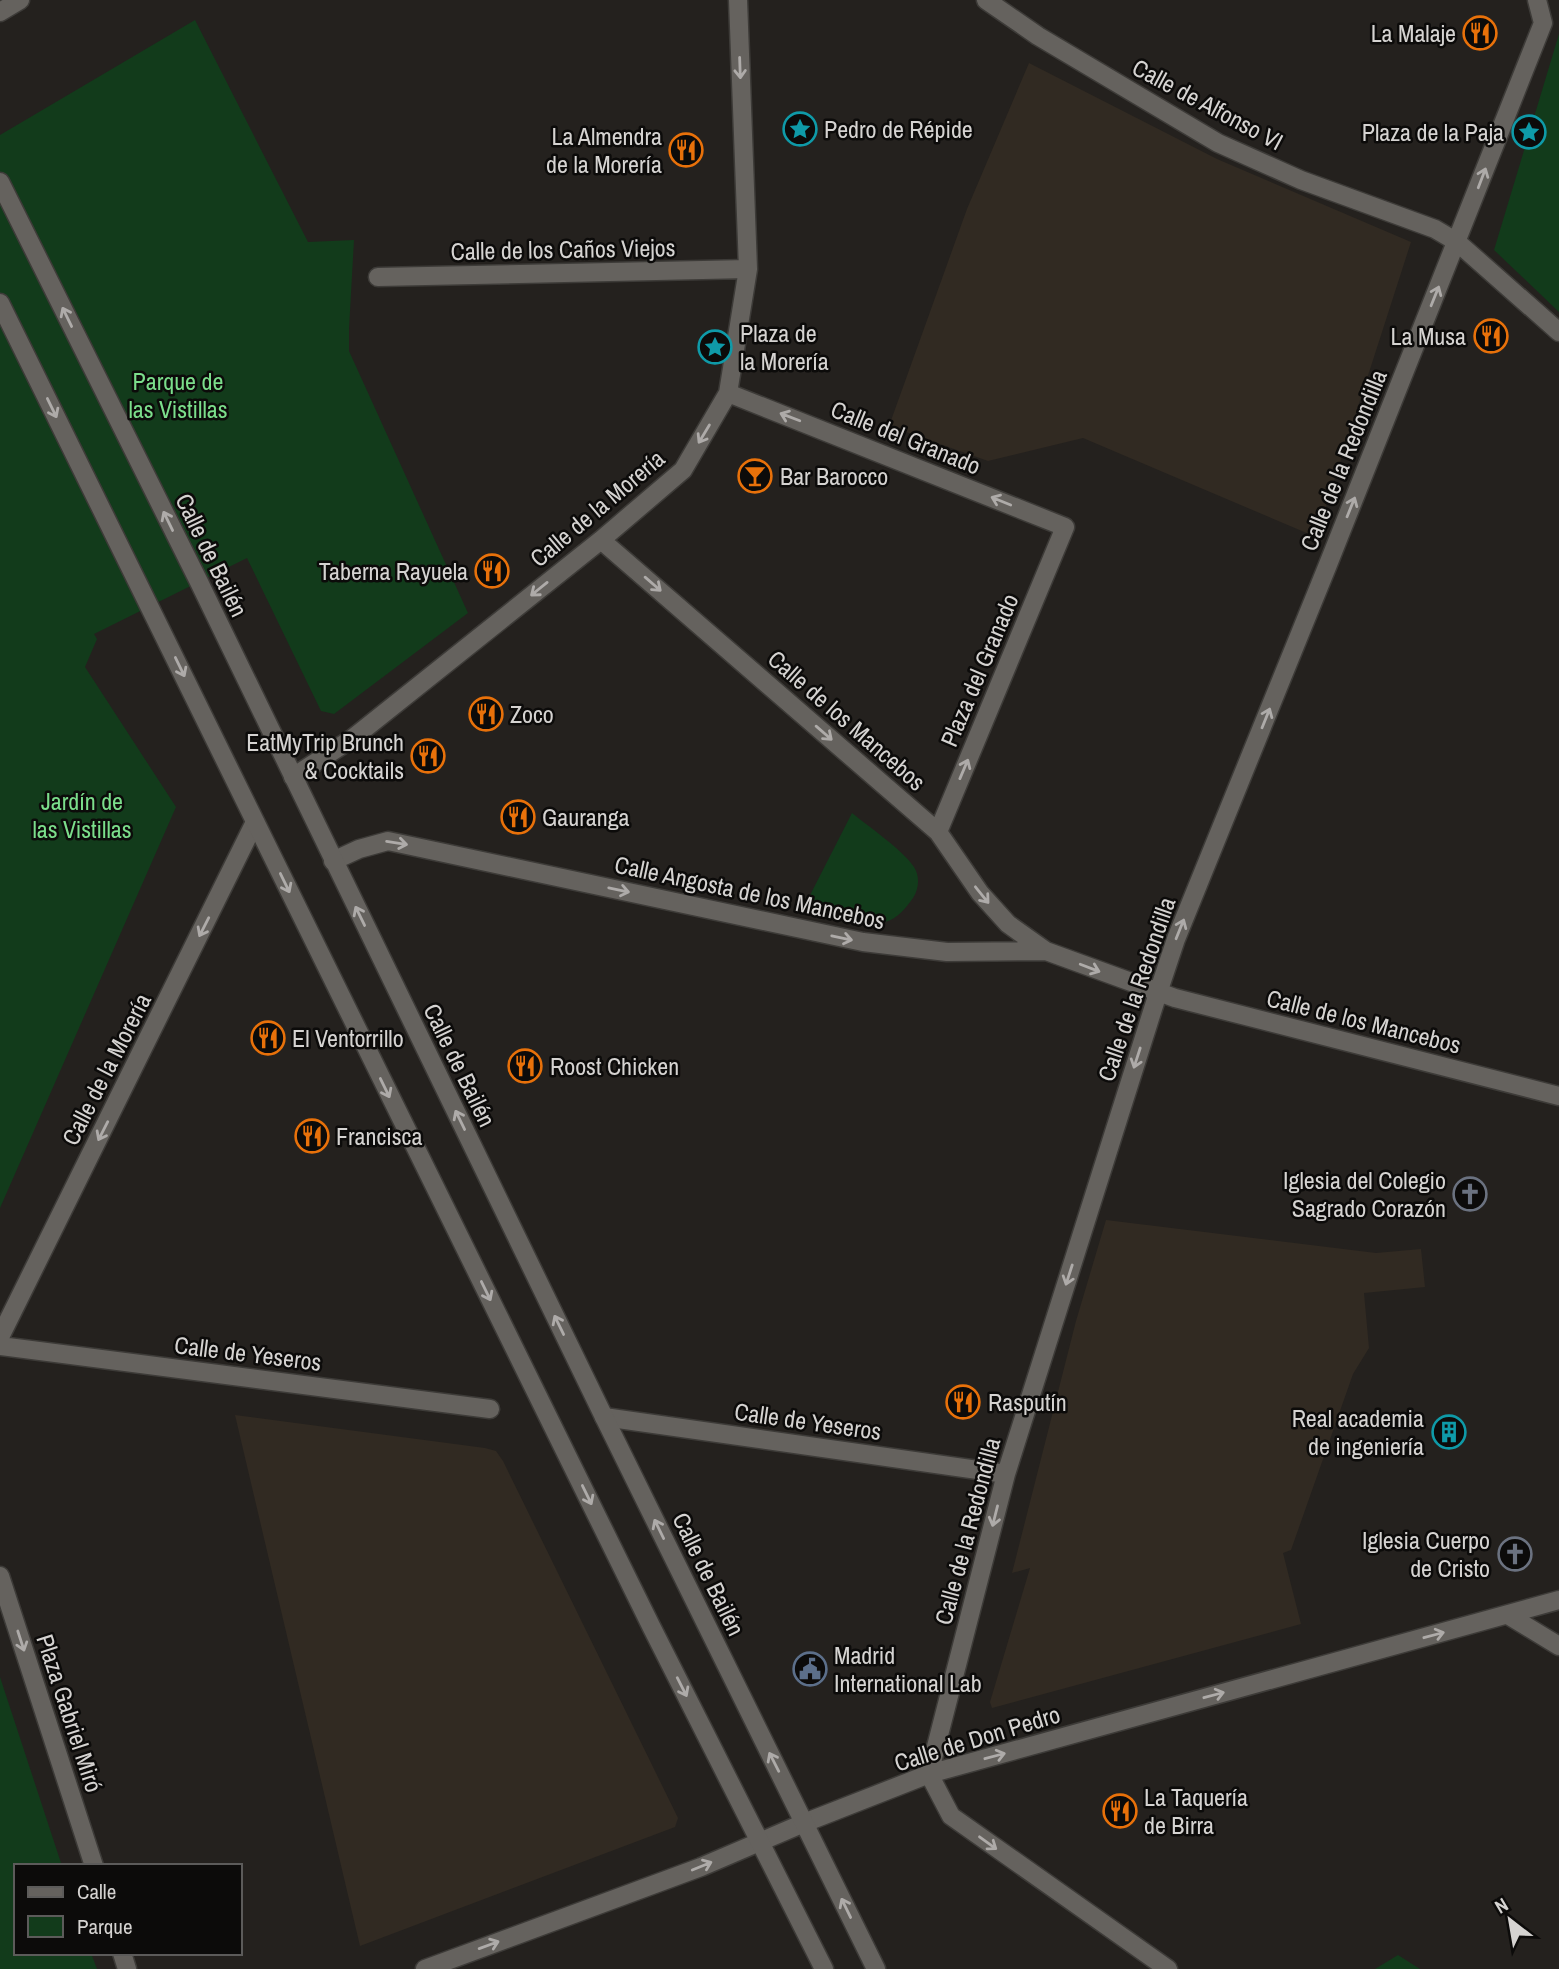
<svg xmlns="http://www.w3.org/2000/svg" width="1559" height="1969" font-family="'Archivo Narrow',sans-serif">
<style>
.built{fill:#312a22}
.green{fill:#123b1b}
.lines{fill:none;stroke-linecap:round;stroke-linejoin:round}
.street-casing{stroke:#3d3b38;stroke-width:21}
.secondary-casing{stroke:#3d3b38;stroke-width:21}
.street{stroke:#65625e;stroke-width:18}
.secondary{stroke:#65625e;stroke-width:18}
.oneway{stroke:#aeaba9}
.labels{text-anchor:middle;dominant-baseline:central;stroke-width:5;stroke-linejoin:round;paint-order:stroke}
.poi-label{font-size:24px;fill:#d5d3d1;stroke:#0c0b0a;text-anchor:start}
.street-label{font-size:24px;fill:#d5d3d1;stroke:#0c0b0a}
.park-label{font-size:24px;fill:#7bde8b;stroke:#0c0b0a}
</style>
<rect width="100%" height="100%" fill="#24211e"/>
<!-- built -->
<path class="built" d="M 1029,63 L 1217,159 L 1411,242 L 1316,537 L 1083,438 L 988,461 L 889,426 L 967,209 Z
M 1106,1220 L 1376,1253 L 1421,1249 L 1425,1287 L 1364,1293 L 1369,1348 L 1353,1374 L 1291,1550 L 1283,1553 L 1301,1624 L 992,1708 L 990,1702 L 1030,1568 L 1012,1573 L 1076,1321 Z
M 235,1415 L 485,1448 L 496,1451 L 503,1461 L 678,1818 L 675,1827 L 360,1946 Z"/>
<!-- green -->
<path class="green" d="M 195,20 L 308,242 L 354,240 L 349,329 L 349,351 L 468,613 L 334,714 L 321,711 L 247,558 L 94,634 L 97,639 L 85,667 L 176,807 L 0,1208 L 0,135 Z
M 1559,34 L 1559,312 L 1494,250 Z
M 852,813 C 868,826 904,851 914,867 C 920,876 919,889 913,898 C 906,908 897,919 885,922 C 868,927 823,910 805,905 Z
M 0,1677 L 62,1866 L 16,1866 L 16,1953 L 91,1953 L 97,1969 L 0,1969 Z
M 1398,1955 L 1420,1969 L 1375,1969 Z"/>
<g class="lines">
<defs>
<path id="street" d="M 986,0 L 1038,36 L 1218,143 L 1301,180 L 1435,229 L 1457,242 L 1559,332
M 378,277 L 748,269
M 728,393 L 1065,527 L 938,832
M 601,540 L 938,832 L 980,893 L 1008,924 L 1046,951
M 293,777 L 353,738 L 601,540 L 683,470 L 728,393 L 748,269 L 738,0
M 333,861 L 359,849 L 388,841 L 863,942 L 947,952 L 1046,951 L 1175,998 L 1559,1096
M 0,1337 L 255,822
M 0,1346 L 490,1409
M 604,1417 L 1006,1474
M 0,1576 L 94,1866
M 1508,1615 L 1559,1646
M 929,1774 L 1006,1474 L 1158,993 L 1176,939 L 1327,567 L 1543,23 L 1537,0
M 929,1774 L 951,1816 L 1168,1969
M 122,1953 L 127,1969
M 425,1969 L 701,1867 L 804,1823 L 929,1774 L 1559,1600"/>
<path id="secondary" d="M 0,12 L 20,0
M 0,182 L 199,582 L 604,1417 L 876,1969
M 0,303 L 651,1626 L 824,1969"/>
</defs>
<!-- street casing -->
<use href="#street" class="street-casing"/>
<!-- secondary casing -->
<use href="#secondary" class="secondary-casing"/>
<!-- street -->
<use href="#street" class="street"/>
<!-- secondary -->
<use href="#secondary" class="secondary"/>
</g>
<!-- one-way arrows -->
<defs><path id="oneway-shaft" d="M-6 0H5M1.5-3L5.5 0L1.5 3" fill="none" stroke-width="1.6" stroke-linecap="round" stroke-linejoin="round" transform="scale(1.75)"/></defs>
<g class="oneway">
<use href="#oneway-shaft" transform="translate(740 68) rotate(88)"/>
<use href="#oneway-shaft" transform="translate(1482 178) rotate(-69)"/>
<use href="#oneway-shaft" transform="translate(1435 296) rotate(-68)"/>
<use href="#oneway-shaft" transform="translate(67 317) rotate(-116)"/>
<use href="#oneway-shaft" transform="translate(52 408) rotate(64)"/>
<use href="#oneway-shaft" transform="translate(790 417) rotate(-159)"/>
<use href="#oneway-shaft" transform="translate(704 434) rotate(121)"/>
<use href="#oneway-shaft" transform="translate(1001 501) rotate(-158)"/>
<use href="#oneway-shaft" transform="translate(1351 507) rotate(-68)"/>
<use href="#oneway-shaft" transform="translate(168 521) rotate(-116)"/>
<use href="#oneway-shaft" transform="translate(653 584) rotate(41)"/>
<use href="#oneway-shaft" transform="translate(539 589) rotate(141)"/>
<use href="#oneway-shaft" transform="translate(180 667) rotate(64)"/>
<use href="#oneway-shaft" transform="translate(1266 718) rotate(-68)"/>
<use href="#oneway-shaft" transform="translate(824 733) rotate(41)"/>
<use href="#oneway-shaft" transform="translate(964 769) rotate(-67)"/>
<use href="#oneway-shaft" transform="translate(397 843) rotate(9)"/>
<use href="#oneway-shaft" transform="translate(285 883) rotate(64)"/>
<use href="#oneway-shaft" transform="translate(619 890) rotate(12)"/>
<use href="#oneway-shaft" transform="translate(982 895) rotate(51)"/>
<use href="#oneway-shaft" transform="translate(360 916) rotate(-116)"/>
<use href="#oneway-shaft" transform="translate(204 927) rotate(117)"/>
<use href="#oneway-shaft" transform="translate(1180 929) rotate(-68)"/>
<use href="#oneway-shaft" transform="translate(842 938) rotate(12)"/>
<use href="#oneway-shaft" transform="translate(1090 968) rotate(21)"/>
<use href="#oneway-shaft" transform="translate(1137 1058) rotate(108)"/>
<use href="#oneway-shaft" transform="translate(385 1088) rotate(64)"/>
<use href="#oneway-shaft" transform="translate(460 1120) rotate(-116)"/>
<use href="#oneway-shaft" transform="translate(103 1131) rotate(117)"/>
<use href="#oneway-shaft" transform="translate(1069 1275) rotate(108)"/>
<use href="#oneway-shaft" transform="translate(486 1291) rotate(64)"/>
<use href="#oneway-shaft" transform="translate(559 1325) rotate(-116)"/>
<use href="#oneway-shaft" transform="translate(587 1495) rotate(64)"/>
<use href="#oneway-shaft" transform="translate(995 1516) rotate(104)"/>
<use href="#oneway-shaft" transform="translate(659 1529) rotate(-116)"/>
<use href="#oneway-shaft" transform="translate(1434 1635) rotate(-15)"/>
<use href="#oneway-shaft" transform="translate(21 1641) rotate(72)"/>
<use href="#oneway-shaft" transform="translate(682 1687) rotate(63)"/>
<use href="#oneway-shaft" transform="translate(1214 1695) rotate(-15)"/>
<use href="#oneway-shaft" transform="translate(995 1756) rotate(-15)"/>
<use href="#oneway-shaft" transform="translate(774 1762) rotate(-117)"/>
<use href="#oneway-shaft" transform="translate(988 1843) rotate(36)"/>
<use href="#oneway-shaft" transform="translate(702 1866) rotate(-22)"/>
<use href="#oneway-shaft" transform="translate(846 1908) rotate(-116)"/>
<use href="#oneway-shaft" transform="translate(489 1945) rotate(-20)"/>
</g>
<!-- icons -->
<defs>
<symbol id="restaurant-ring" viewBox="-11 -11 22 22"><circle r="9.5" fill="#0c0b0a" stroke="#e8710a" stroke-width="1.5"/><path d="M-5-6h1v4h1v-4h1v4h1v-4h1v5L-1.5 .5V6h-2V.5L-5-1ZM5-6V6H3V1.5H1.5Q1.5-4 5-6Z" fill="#e8710a"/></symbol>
<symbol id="sight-ring" viewBox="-11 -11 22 22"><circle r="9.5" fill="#0c0b0a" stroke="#0f9aa8" stroke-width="1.5"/><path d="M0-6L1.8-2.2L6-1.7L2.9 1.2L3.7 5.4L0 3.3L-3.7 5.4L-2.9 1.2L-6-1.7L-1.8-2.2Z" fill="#0f9aa8"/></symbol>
<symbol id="bar-ring" viewBox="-11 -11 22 22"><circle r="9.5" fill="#0c0b0a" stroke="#e8710a" stroke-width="1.5"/><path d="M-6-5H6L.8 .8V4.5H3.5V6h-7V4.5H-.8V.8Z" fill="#e8710a"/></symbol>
<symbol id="church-ring" viewBox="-11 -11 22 22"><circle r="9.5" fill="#0c0b0a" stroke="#6b7280" stroke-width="1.5"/><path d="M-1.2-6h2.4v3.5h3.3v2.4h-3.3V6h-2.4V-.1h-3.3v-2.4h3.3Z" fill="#6b7280"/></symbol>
<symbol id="building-ring" viewBox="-11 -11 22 22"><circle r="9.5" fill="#0c0b0a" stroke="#0f9aa8" stroke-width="1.5"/><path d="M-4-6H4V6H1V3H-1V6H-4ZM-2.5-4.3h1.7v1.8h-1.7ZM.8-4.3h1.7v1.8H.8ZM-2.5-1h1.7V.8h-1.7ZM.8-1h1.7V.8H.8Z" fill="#0f9aa8"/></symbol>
<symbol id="civic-ring" viewBox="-11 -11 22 22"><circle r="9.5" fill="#0c0b0a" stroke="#5c6f8a" stroke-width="1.5"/><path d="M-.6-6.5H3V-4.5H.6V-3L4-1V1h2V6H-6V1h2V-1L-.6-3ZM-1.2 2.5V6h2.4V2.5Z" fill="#5c6f8a"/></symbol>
</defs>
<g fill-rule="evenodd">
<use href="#restaurant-ring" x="1461" y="14" width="38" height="38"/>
<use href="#sight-ring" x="781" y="110" width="38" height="38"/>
<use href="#sight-ring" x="1510" y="113" width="38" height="38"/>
<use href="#restaurant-ring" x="667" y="131" width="38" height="38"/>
<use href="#restaurant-ring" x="1472" y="317" width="38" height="38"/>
<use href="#sight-ring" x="696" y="328" width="38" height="38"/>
<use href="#bar-ring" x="736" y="457" width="38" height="38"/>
<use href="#restaurant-ring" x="473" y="552" width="38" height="38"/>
<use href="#restaurant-ring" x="467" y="695" width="38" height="38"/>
<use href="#restaurant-ring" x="409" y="737" width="38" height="38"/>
<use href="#restaurant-ring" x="499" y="798" width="38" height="38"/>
<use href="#restaurant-ring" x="249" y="1019" width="38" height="38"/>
<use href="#restaurant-ring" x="506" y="1047" width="38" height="38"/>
<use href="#restaurant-ring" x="293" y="1117" width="38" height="38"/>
<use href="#church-ring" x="1451" y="1175" width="38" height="38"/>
<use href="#restaurant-ring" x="944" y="1383" width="38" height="38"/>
<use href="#building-ring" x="1430" y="1413" width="38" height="38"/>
<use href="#church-ring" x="1496" y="1535" width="38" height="38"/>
<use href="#civic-ring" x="791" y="1650" width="38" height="38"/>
<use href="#restaurant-ring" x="1101" y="1792" width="38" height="38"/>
</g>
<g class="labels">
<!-- poi labels -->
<g class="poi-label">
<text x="1456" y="33" text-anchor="end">La Malaje</text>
<text x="824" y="129">Pedro de Répide</text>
<text x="1504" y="132" text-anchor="end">Plaza de la Paja</text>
<text x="662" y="136" text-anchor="end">La Almendra<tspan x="662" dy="28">de la Morería</tspan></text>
<text x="740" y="333">Plaza de<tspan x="740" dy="28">la Morería</tspan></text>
<text x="1466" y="336" text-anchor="end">La Musa</text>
<text x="780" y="476">Bar Barocco</text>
<text x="468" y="571" text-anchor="end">Taberna Rayuela</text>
<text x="510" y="714">Zoco</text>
<text x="404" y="742" text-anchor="end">EatMyTrip Brunch<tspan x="404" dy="28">&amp; Cocktails</tspan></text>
<text x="542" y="817">Gauranga</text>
<text x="292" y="1038">El Ventorrillo</text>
<text x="550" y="1066">Roost Chicken</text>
<text x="336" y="1136">Francisca</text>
<text x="1446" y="1180" text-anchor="end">Iglesia del Colegio<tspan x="1446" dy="28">Sagrado Corazón</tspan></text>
<text x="988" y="1402">Rasputín</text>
<text x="1424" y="1418" text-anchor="end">Real academia<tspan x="1424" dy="28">de ingeniería</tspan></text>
<text x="1490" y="1540" text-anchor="end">Iglesia Cuerpo<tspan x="1490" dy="28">de Cristo</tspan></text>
<text x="834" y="1655">Madrid<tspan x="834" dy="28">International Lab</tspan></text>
<text x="1144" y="1797">La Taquería<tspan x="1144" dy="28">de Birra</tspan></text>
</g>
<!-- street labels -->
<g class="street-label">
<text transform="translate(1208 104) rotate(28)">Calle de Alfonso VI</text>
<text transform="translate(563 249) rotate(-1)">Calle de los Caños Viejos</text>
<text transform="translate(906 437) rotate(22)">Calle del Granado</text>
<text transform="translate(1343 460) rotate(-68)">Calle de la Redondilla</text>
<text transform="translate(597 508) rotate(-40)">Calle de la Morería</text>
<text transform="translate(212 555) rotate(64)">Calle de Bailén</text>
<text transform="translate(979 670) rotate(-67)">Plaza del Granado</text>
<text transform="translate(847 720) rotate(41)">Calle de los Mancebos</text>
<text transform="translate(750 892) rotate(12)">Calle Angosta de los Mancebos</text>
<text transform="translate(1136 989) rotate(-71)">Calle de la Redondilla</text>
<text transform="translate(1364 1021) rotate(14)">Calle de los Mancebos</text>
<text transform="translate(460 1065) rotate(64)">Calle de Bailén</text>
<text transform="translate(106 1069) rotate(-63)">Calle de la Morería</text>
<text transform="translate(248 1353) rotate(7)">Calle de Yeseros</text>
<text transform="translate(808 1421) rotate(8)">Calle de Yeseros</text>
<text transform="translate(967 1531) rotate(-75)">Calle de la Redondilla</text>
<text transform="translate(709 1574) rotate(64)">Calle de Bailén</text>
<text transform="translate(70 1713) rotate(72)">Plaza Gabriel Miró</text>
<text transform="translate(977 1738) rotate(-17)">Calle de Don Pedro</text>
</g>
<!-- park labels -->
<g class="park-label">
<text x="178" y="381">Parque de<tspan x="178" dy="28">las Vistillas</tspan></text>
<text x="82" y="801">Jardín de<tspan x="82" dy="28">las Vistillas</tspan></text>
</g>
</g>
<!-- legend -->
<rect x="14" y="1864" width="228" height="91" fill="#0c0b0a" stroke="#5c5b5a" stroke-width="2"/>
<rect x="28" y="1887" width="35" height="10" fill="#65625e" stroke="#5c5b5a" stroke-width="2"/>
<text x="77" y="1899" font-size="21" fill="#d5d3d1">Calle</text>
<rect x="28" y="1916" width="35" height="21" fill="#123b1b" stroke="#5c5b5a" stroke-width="2"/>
<text x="77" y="1934" font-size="21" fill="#d5d3d1">Parque</text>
<!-- north arrow -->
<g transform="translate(1510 1920) rotate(329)" stroke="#0c0b0a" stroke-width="5" paint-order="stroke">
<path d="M0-5L12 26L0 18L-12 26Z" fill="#d5d3d1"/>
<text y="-10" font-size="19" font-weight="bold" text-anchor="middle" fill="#d5d3d1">N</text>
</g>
</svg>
